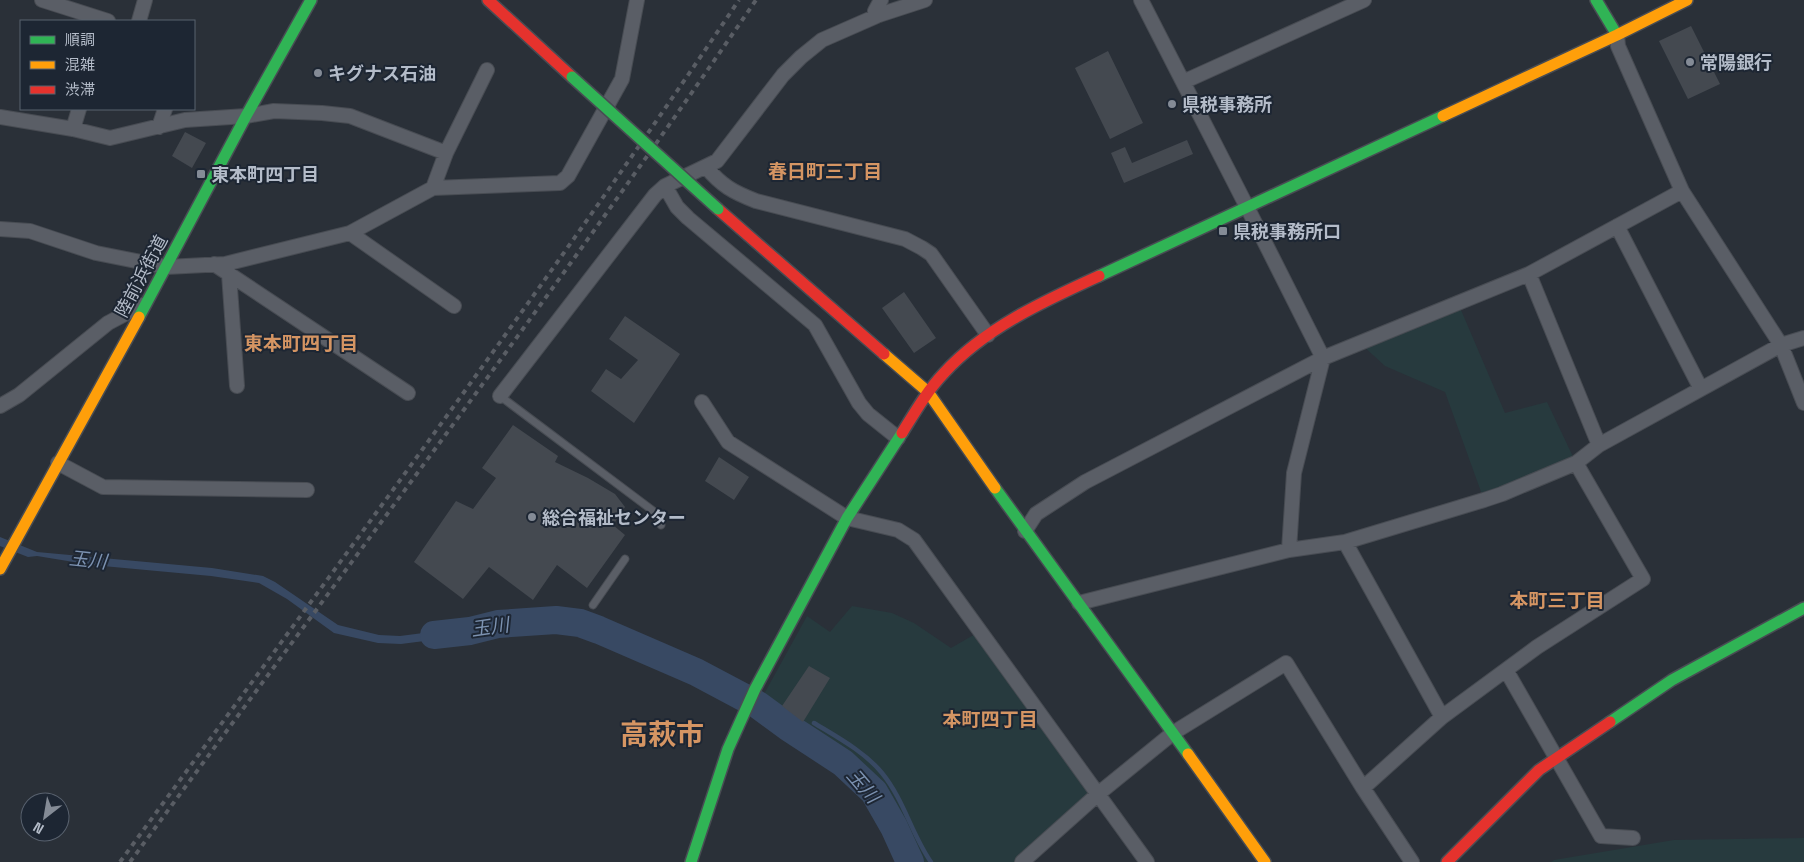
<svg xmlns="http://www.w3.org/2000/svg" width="1804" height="862" font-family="'Space Grotesk','Noto Sans JP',sans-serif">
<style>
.green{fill:#273a3e}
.water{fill:#384963}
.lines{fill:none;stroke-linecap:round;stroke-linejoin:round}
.stream{stroke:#384963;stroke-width:4.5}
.river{stroke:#384963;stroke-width:28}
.building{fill:#444950}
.lane-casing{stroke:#484c53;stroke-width:9}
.street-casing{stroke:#484c53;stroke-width:16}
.fast-casing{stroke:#484c53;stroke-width:14}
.slow-casing{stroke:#484c53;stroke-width:14}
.jam-casing{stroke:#484c53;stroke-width:14}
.lane{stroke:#5a5e66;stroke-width:7}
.street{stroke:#5a5e66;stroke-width:14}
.fast{stroke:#30b455;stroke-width:11}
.slow{stroke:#ff9f0a;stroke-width:11}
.jam{stroke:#e5322d;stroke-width:11}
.rail{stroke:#595d64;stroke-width:4;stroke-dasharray:5 5;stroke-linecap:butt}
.fast-bridge-casing{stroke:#484c53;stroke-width:14;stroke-linecap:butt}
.fast-bridge{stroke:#30b455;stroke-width:11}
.poi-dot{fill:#848b96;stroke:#1d2633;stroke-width:2}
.labels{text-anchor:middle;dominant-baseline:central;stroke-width:4;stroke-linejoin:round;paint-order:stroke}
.poi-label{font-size:18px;font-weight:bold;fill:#b4bcc9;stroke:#1d2633;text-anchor:start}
.street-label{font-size:18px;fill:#b4bcc9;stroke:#1d2633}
.neighbourhood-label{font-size:19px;font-weight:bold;fill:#d59563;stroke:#1d2633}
.water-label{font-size:19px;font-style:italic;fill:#7c92b1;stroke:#1d2633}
.town-label{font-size:28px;font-weight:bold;fill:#d59563;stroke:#1d2633}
</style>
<rect width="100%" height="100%" fill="#2a3038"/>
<!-- green -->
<path class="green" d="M 1458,303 L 1505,413 L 1547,402 L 1576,463 L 1484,500 L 1445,392 L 1385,366 L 1360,343 Z
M 852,606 L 892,613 L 914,623 L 951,648 L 977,633 L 1095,796 L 1020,862 L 914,862 C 899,836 884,802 863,782 C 831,752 793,730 758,705 L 807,616 L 830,632 Z
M 1804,838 L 1804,862 L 1551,862 L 1554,860 L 1674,840 Z"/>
<!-- water -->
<path class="water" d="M 0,537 L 37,552 L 212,568 L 263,576 L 275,582 L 338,625 L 379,635 L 400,636 L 470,627 L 471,635 L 401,644 L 378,643 L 334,633 L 287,599 L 259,583 L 211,576 L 92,565 L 37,556 L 28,557 L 0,546 Z"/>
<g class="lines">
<!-- stream -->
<path class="stream" d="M 814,723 C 837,737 865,752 882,773 C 904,800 912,835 931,862"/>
<!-- river -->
<path class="river" d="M 434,635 L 470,631 L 498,624 L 556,620 L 580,623 L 599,630 L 696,672 L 758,705 L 788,727 L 843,763 L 874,792 L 894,827 L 910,862"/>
</g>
<!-- building -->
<path class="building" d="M 1691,26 L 1720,84 L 1688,99 L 1659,41 Z
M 1108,51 L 1143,123 L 1110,139 L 1075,68 Z
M 185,132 L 206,143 L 192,168 L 172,156 Z
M 1187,140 L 1193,154 L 1124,183 L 1111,153 L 1125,147 L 1132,163 Z
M 904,292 L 936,338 L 914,353 L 882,308 Z
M 625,316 L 680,354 L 634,423 L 591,391 L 606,369 L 621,379 L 638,360 L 609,339 Z
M 513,425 L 558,456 L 555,462 L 588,478 L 615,494 L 625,507 L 613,525 L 625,535 L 587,588 L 557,565 L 533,600 L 489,567 L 463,599 L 414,562 L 456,501 L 473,509 L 496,478 L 482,468 Z
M 719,457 L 749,477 L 734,500 L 705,481 Z
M 809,666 L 830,678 L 803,722 L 782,706 Z"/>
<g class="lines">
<defs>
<path id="lane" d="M 500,396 L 656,513 L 661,525
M 593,605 L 625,559"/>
<path id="street" d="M 42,0 L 108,21
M 879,15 L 875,11 L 881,0
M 139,21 L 145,0
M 1617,35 L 1618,46 L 1682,191 L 1781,345 L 1804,403
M 1183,82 L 1364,0
M 0,117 L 73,129 L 110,138 L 185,120 L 246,116 L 274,111 L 322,113 L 350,116 L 446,153
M 159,127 L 165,109
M 73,129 L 79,109
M 706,167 C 722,186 733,192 756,201 L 905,239 L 922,248 L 931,254 L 988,335
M 665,186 L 677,207 L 688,218 L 815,325 L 859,403 L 868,414 L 898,438
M 433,188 L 446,153 L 487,70
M 1617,226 L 1701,389
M 0,229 L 30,231 L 96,253 L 166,267 L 225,264 L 350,233 L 433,188 L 560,183 L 568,176 L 622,79 L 637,0
M 350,233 L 454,306
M 214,264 L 408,393
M 229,274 L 237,386
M 1529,274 L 1599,445
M 500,396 L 655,195 L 665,186 L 717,161 L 783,75 L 801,57 L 822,40 L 879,15 L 925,0
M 702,402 L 728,442 L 847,518 L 898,530 L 914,540 L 1147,862
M 0,406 L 19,395 L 108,323 L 142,305
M 58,463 L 103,487 L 307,490
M 1025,531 L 1036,514 L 1085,482 L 1323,358 L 1247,207 L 1141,0
M 1345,542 L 1442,717
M 1289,550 L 1294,473 L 1323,358 L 1529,274 L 1682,191
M 1079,603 L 1289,550 L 1345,542 L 1484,500 L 1502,494 L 1576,463 L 1599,445 L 1781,345 L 1804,338
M 1506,670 L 1601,836 L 1633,838
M 1363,788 L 1442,717 L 1537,647 L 1643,579 L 1576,463
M 1022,862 L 1098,794 L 1173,733 L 1286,663 L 1363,788 L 1412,862"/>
<path id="fast" d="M 1596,0 L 1617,35
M 1099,276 L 1443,116
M 139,317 L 246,116 L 311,0
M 995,488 L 1188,754
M 1610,722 L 1672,680 L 1804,608
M 691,862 L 728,749 L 755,689 L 847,518 L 902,433"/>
<path id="slow" d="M 1443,116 L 1617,35 L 1687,0
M 884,354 L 928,392 L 995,488
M 0,569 L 139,317
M 1188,754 L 1265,862"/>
<path id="jam" d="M 488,0 L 572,77
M 718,209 L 884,354
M 902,433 C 915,412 927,391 944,373 C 985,328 1044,301 1099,276
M 1447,862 L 1539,770 L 1610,722"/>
</defs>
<!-- lane casing -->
<use href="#lane" class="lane-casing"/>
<!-- street casing -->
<use href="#street" class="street-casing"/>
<!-- fast casing -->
<use href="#fast" class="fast-casing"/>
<!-- slow casing -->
<use href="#slow" class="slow-casing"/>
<!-- jam casing -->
<use href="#jam" class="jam-casing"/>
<!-- lane -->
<use href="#lane" class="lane"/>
<!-- street -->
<use href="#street" class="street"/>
<!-- fast -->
<use href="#fast" class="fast"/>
<!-- slow -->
<use href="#slow" class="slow"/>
<!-- jam -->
<use href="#jam" class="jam"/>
<!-- rail -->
<path class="rail" d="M 120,862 C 329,576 541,294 739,0
M 130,862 C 340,576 555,293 756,0"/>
<defs>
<path id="fast-bridge" d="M 572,77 L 718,209"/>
</defs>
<!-- fast-bridge casing -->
<use href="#fast-bridge" class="fast-bridge-casing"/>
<!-- fast-bridge -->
<use href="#fast-bridge" class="fast-bridge"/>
</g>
<!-- markers -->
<g class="poi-dot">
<circle cx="1690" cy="62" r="5"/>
<circle cx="318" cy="73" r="5"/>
<circle cx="1172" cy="104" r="5"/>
<rect x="196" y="169" width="10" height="10" rx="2.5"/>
<rect x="1218" y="226" width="10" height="10" rx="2.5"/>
<circle cx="532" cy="517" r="5"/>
</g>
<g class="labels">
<!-- poi labels -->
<g class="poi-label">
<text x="1700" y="62">常陽銀行</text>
<text x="328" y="73">キグナス石油</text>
<text x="1182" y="104">県税事務所</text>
<text x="211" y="174">東本町四丁目</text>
<text x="1233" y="231">県税事務所口</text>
<text x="542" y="517">総合福祉センター</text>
</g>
<!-- street labels -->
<g class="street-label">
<text transform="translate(141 276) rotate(-62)">陸前浜街道</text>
</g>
<!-- neighbourhood labels -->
<g class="neighbourhood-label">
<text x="825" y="171">春日町三丁目</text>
<text x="301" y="343">東本町四丁目</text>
<text x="1557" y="600">本町三丁目</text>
<text x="990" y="719">本町四丁目</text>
</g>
<!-- water labels -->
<g class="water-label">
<text transform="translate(88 560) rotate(6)">玉川</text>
<text transform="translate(490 627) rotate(-8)">玉川</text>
<text transform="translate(863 786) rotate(49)">玉川</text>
</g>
<!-- town labels -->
<g class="town-label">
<text x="662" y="734">高萩市</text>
</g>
</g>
<!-- legend -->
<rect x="20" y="20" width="175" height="90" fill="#1d2633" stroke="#59626f"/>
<rect x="30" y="36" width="25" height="8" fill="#30b455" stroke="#59626f"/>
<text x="65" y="45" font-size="15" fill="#b4bcc9">順調</text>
<rect x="30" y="61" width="25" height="8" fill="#ff9f0a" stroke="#59626f"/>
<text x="65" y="70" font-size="15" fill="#b4bcc9">混雑</text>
<rect x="30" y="86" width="25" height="8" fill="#e5322d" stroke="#59626f"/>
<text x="65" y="95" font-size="15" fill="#b4bcc9">渋滞</text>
<!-- north arrow -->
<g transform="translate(45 817) rotate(211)"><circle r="24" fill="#1d2633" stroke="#59626f"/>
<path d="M0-4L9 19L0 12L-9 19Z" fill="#848b96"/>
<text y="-8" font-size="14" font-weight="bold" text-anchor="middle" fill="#b4bcc9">N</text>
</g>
</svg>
